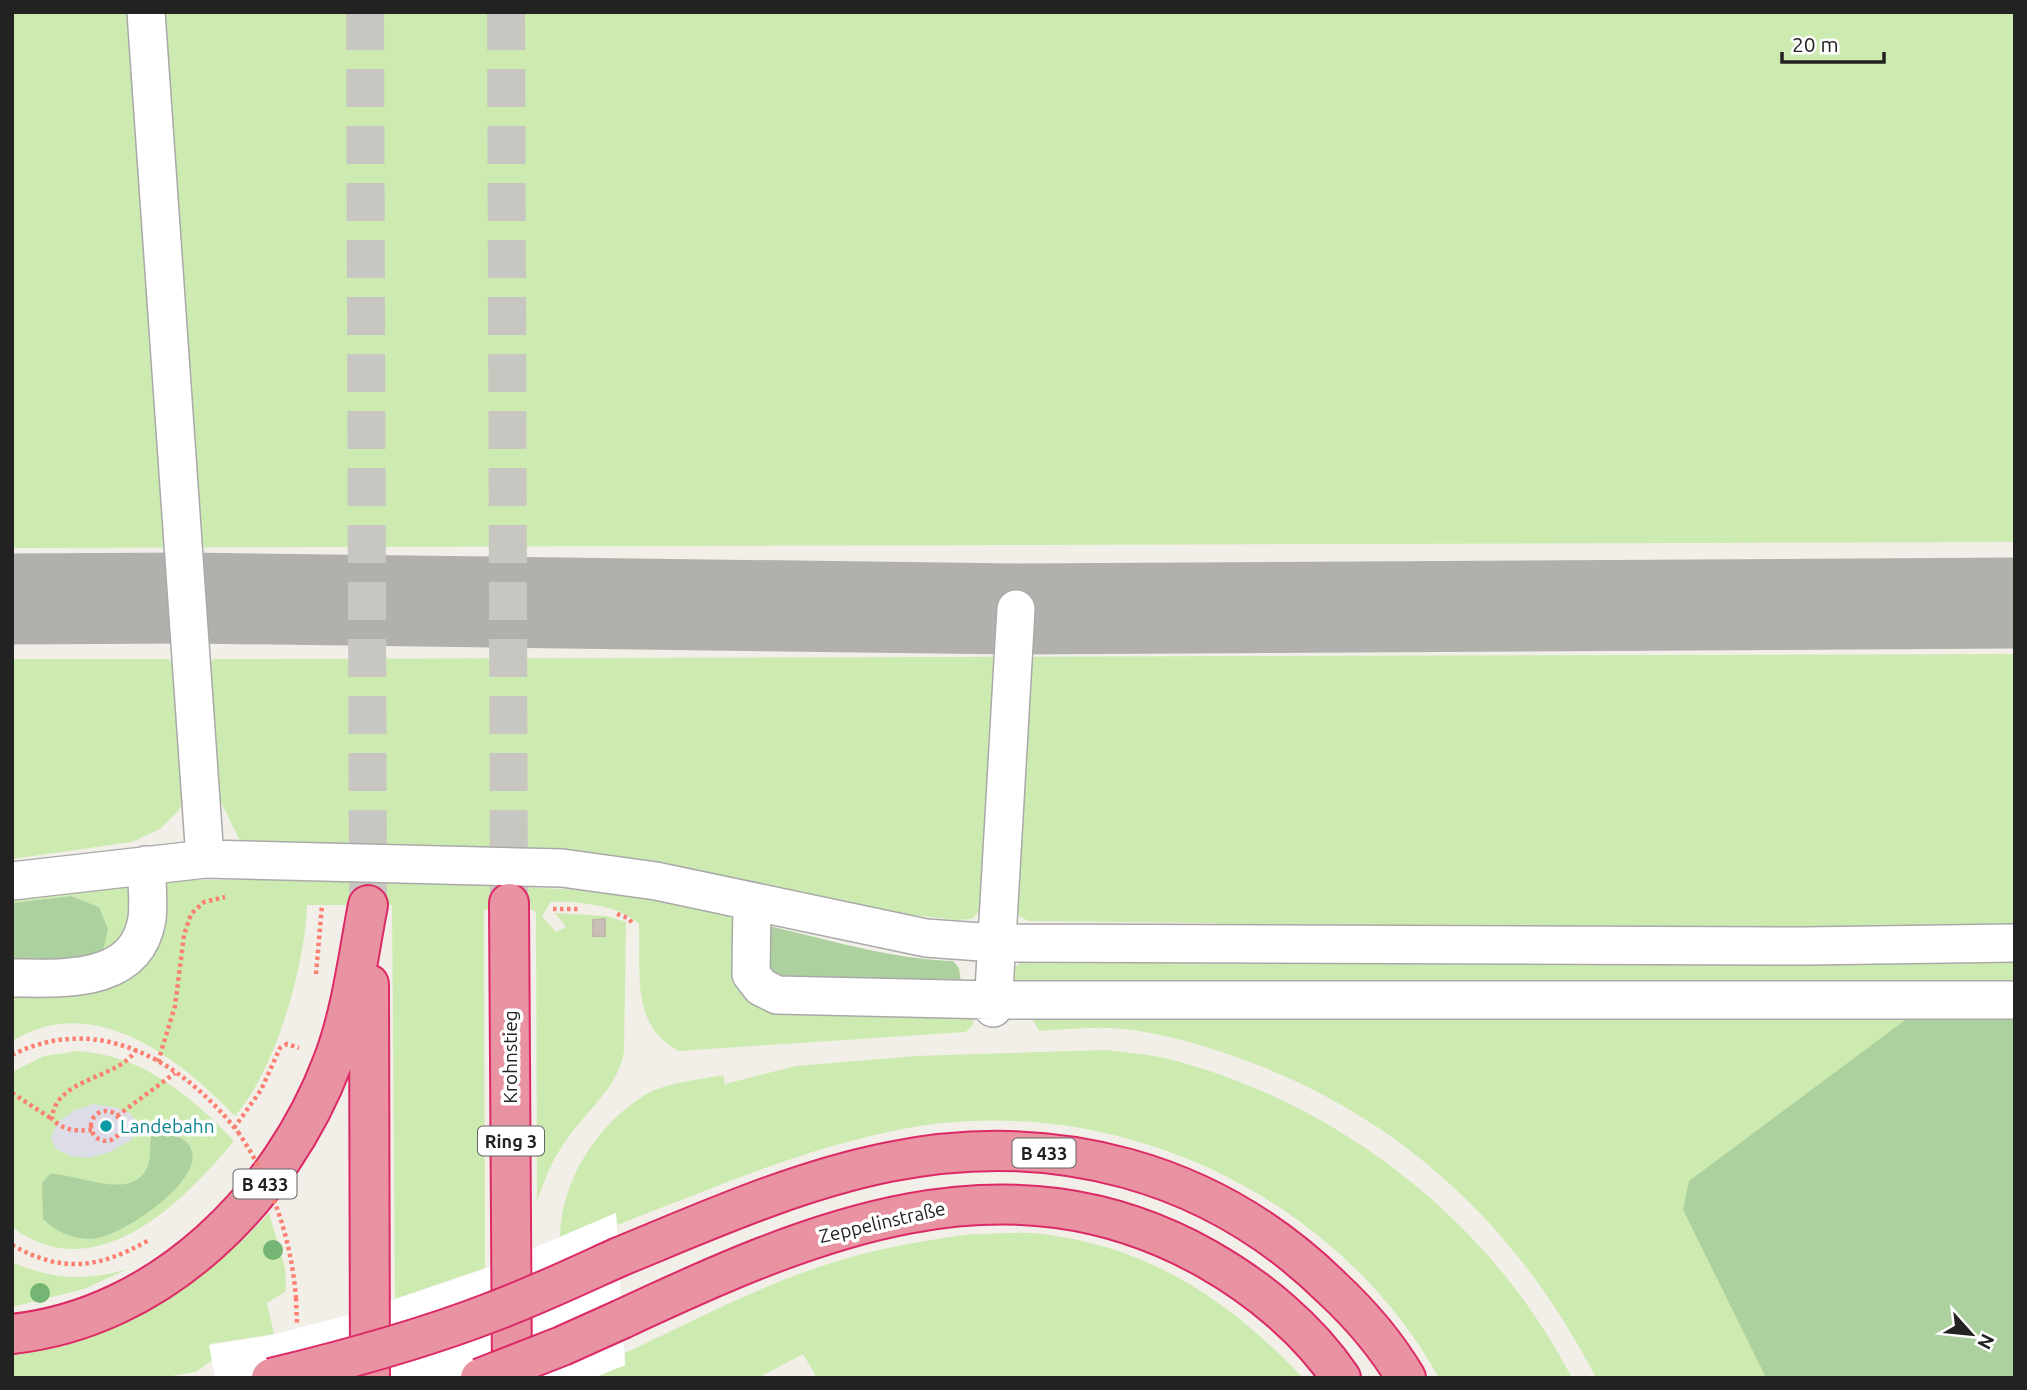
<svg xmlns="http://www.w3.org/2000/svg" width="2027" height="1390" font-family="Ubuntu,sans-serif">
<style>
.grass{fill:#cdebb0}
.forest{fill:#add19e}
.plaza{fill:#dddde8}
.pier{fill:#fff}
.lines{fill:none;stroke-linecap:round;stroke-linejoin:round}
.taxiway{stroke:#b1b0ac;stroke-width:91}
.building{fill:#c7bfb8;stroke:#c4b6ab;stroke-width:2}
.highway-tunnel{stroke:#c8c6c1;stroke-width:38;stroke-dasharray:38 19;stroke-linecap:butt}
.minor-casing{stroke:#a9a9a9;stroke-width:40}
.highway-casing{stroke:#dc2a67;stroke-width:42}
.path{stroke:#fa8072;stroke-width:4.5;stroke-dasharray:3.5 3.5;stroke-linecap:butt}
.minor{stroke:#fff;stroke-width:37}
.highway{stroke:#e892a2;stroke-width:38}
.highway-bridge-casing{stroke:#dc2a67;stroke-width:42;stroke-linecap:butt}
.path-bridge{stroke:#fa8072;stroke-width:4.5;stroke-dasharray:3.5 3.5;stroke-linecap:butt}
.highway-bridge{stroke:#e892a2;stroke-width:38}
.tree{fill:#74b475}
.culture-dot{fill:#0f9aa8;stroke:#fff;stroke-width:2.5}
.labels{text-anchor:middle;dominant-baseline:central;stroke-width:7;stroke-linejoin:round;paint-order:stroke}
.shield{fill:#fff;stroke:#646464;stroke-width:2}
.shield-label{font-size:18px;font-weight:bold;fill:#222}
.street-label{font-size:19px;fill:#222;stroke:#fff}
.culture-label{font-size:19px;fill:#0d838f;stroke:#fff;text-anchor:start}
</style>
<rect width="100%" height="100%" fill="#f2efe9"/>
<!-- grass -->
<path class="grass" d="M 12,12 L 2015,12 L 2015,542 L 12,548 Z
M 2015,654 L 2015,932 L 1242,934 L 1216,923 L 1028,921 L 1010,910 L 979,911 L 972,919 L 956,920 L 877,911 L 561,850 L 240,841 L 215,790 L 207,674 L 213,659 Z
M 12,659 L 168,659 L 180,670 L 188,792 L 178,811 L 160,829 L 132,842 L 12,859 Z
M 168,880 L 394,880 L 580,890 L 583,886 L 739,917 L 972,1003 L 973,1025 L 966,1032 L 679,1051 C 630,1027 641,971 639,924 C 621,905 574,901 551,902 L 542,916 L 556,932 L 566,927 L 555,913 L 607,916 L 626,922 L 624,1052 C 618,1088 585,1112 565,1142 C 552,1160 544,1181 537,1201 L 536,912 C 520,903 499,903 484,911 L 485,1268 L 395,1299 L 392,905 L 307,905 C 305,967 276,1069 235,1116 C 180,1059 94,990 12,1041 L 12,970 L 99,907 L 71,896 L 12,903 L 12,895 L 119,884 L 160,891 Z
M 2015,956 L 2015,995 L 1008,996 L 1009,973 L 1023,960 Z
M 1924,1006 L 1683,1210 L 1766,1378 L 1596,1378 C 1518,1227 1403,1118 1242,1059 C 1200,1044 1153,1030 1108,1028 C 1085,1027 1062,1030 1039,1031 L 1026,1008 Z
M 1106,1050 C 1127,1053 1149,1054 1169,1059 C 1339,1103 1491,1221 1572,1378 L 1439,1378 C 1336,1192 1111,1089 903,1129 C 804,1148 710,1189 617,1225 L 616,1213 L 560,1237 C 561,1181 597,1124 645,1095 C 667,1082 699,1080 723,1075 L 725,1084 L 796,1066 L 916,1056 Z
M 78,1051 C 143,1055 191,1096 234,1141 C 182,1204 95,1290 12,1227 L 12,1072 L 44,1056 Z
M 269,1213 L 285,1268 L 286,1291 L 267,1303 L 274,1334 L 210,1344 L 212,1360 L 196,1372 L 159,1378 L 12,1378 L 12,1353 C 111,1340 203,1285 269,1213 Z
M 972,1234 C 995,1234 1019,1231 1042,1234 C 1150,1247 1229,1300 1303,1378 L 817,1378 L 803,1354 L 758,1378 L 593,1378 L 625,1365 L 625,1353 C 695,1320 766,1282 841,1260 C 884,1247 927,1240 972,1234 Z
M 12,1262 C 52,1280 87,1281 128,1269 L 84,1289 L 12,1307 Z"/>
<!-- forest -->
<path class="forest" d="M 71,896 L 99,907 L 108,929 L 102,955 L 12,970 L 12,903 Z
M 769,926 C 830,940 891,959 953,961 L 959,968 L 961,983 L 767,980 Z
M 1924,1006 L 2015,1006 L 2015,1378 L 1766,1378 L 1683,1210 L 1689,1181 Z
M 159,1130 C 247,1149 139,1227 102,1237 C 81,1243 58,1234 43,1219 L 42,1183 L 50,1174 C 76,1173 125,1199 144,1173 C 152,1163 149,1148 151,1136 Z"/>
<!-- plaza -->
<path class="plaza" d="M 93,1104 L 118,1108 L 131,1114 L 137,1124 L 132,1139 L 110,1152 L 89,1158 L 70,1156 L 55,1148 L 51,1137 L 57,1123 L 73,1111 Z"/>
<!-- pier -->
<path class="pier" d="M 616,1213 L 625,1365 L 593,1378 L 215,1378 L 209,1345 L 267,1336 L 345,1316 L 482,1270 Z"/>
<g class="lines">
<!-- taxiway -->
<path class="taxiway" d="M 12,599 L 188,598 L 1016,609 L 2015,603"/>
</g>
<!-- building -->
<path class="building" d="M 605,919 L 605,936 L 593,936 L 593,920 Z"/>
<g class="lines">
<!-- highway-tunnel -->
<path class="highway-tunnel" d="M 365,12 L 368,905
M 506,12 L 509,901"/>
<defs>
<path id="minor" d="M 146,12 L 205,859
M 12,881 L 205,859 L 562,868 L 656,881 L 926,938 L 995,943 L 1806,946 L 2015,943
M 752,902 L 751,974 L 761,987 L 777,995 L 993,1000 L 2015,1000
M 12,978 C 61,978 136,985 147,919 C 149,902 147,883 146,865
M 993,1008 L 1016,609"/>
<path id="highway" d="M 509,903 L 512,1378
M 369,984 L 370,1378
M 619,1257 C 707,1221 795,1181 889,1162 C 1053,1129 1212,1170 1332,1288 C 1361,1315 1386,1344 1406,1378
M 622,1319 C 812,1230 1006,1146 1207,1259 C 1258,1288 1308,1329 1341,1378
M 12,1334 C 162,1318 282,1196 333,1061 C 352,1011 358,956 368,905"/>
</defs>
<!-- minor casing -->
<use href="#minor" class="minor-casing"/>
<!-- highway casing -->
<use href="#highway" class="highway-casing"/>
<!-- path -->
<path class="path" d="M 553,909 L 578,909
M 617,914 L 628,918 L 634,925
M 316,974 L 322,905
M 12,1055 C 99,1011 183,1062 238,1132
M 158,1062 L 175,1006 L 184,935 L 191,914 L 204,902 L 225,897
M 12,1093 L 52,1119
M91 1126a15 15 0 1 1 30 0a15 15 0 1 1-30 0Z
M 117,1116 L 175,1073
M 234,1128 L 261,1090 L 280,1048 L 287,1044 L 299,1048
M 92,1130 C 76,1131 64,1131 52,1119 C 54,1078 119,1079 136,1050
M 12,1245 C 63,1274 100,1268 149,1240
M 296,1298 L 297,1324"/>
<!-- minor -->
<use href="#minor" class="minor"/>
<!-- highway -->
<use href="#highway" class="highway"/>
<defs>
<path id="highway-bridge" d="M 271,1378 C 346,1360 420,1340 492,1312 C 535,1296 577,1276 619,1257
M 480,1378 L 562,1346 L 622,1319"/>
</defs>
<!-- highway-bridge casing -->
<use href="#highway-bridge" class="highway-bridge-casing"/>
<!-- path-bridge -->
<path class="path-bridge" d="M 238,1132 C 272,1182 291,1237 296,1298"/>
<!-- highway-bridge -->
<use href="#highway-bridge" class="highway-bridge"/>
</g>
<!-- trees -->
<g class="tree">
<circle cx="273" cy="1250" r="10"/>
<circle cx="40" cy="1293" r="10"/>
</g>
<!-- markers -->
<circle class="culture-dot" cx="106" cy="1126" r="7"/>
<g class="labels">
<!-- shield labels -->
<g class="shield">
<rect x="478" y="1126.5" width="66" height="29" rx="5"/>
<rect x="1012.5" y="1138.5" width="63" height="29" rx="5"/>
<rect x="233.5" y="1169.5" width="63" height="29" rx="5"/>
</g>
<g class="shield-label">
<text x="511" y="1141">Ring 3</text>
<text x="1044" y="1153">B 433</text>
<text x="265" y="1184">B 433</text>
</g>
<!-- street labels -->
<g class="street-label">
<text transform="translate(510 1057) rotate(-90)">Krohnstieg</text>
<text transform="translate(882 1222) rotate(-13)">Zeppelinstraße</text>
</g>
<!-- culture labels -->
<g class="culture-label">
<text x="120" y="1126">Landebahn</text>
</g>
</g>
<!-- border -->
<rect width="2027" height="1390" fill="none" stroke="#222222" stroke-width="28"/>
<!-- north arrow -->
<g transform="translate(1971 1334) rotate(117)" stroke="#ffffff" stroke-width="5" paint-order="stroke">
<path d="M0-5L12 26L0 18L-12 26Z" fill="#222222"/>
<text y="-10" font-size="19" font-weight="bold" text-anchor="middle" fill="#222222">N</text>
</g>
<!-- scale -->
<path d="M1782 52v10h102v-10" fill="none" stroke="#222222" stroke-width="3.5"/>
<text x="1792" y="52" font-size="21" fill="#222222" stroke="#ffffff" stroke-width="5" paint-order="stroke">20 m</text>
</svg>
